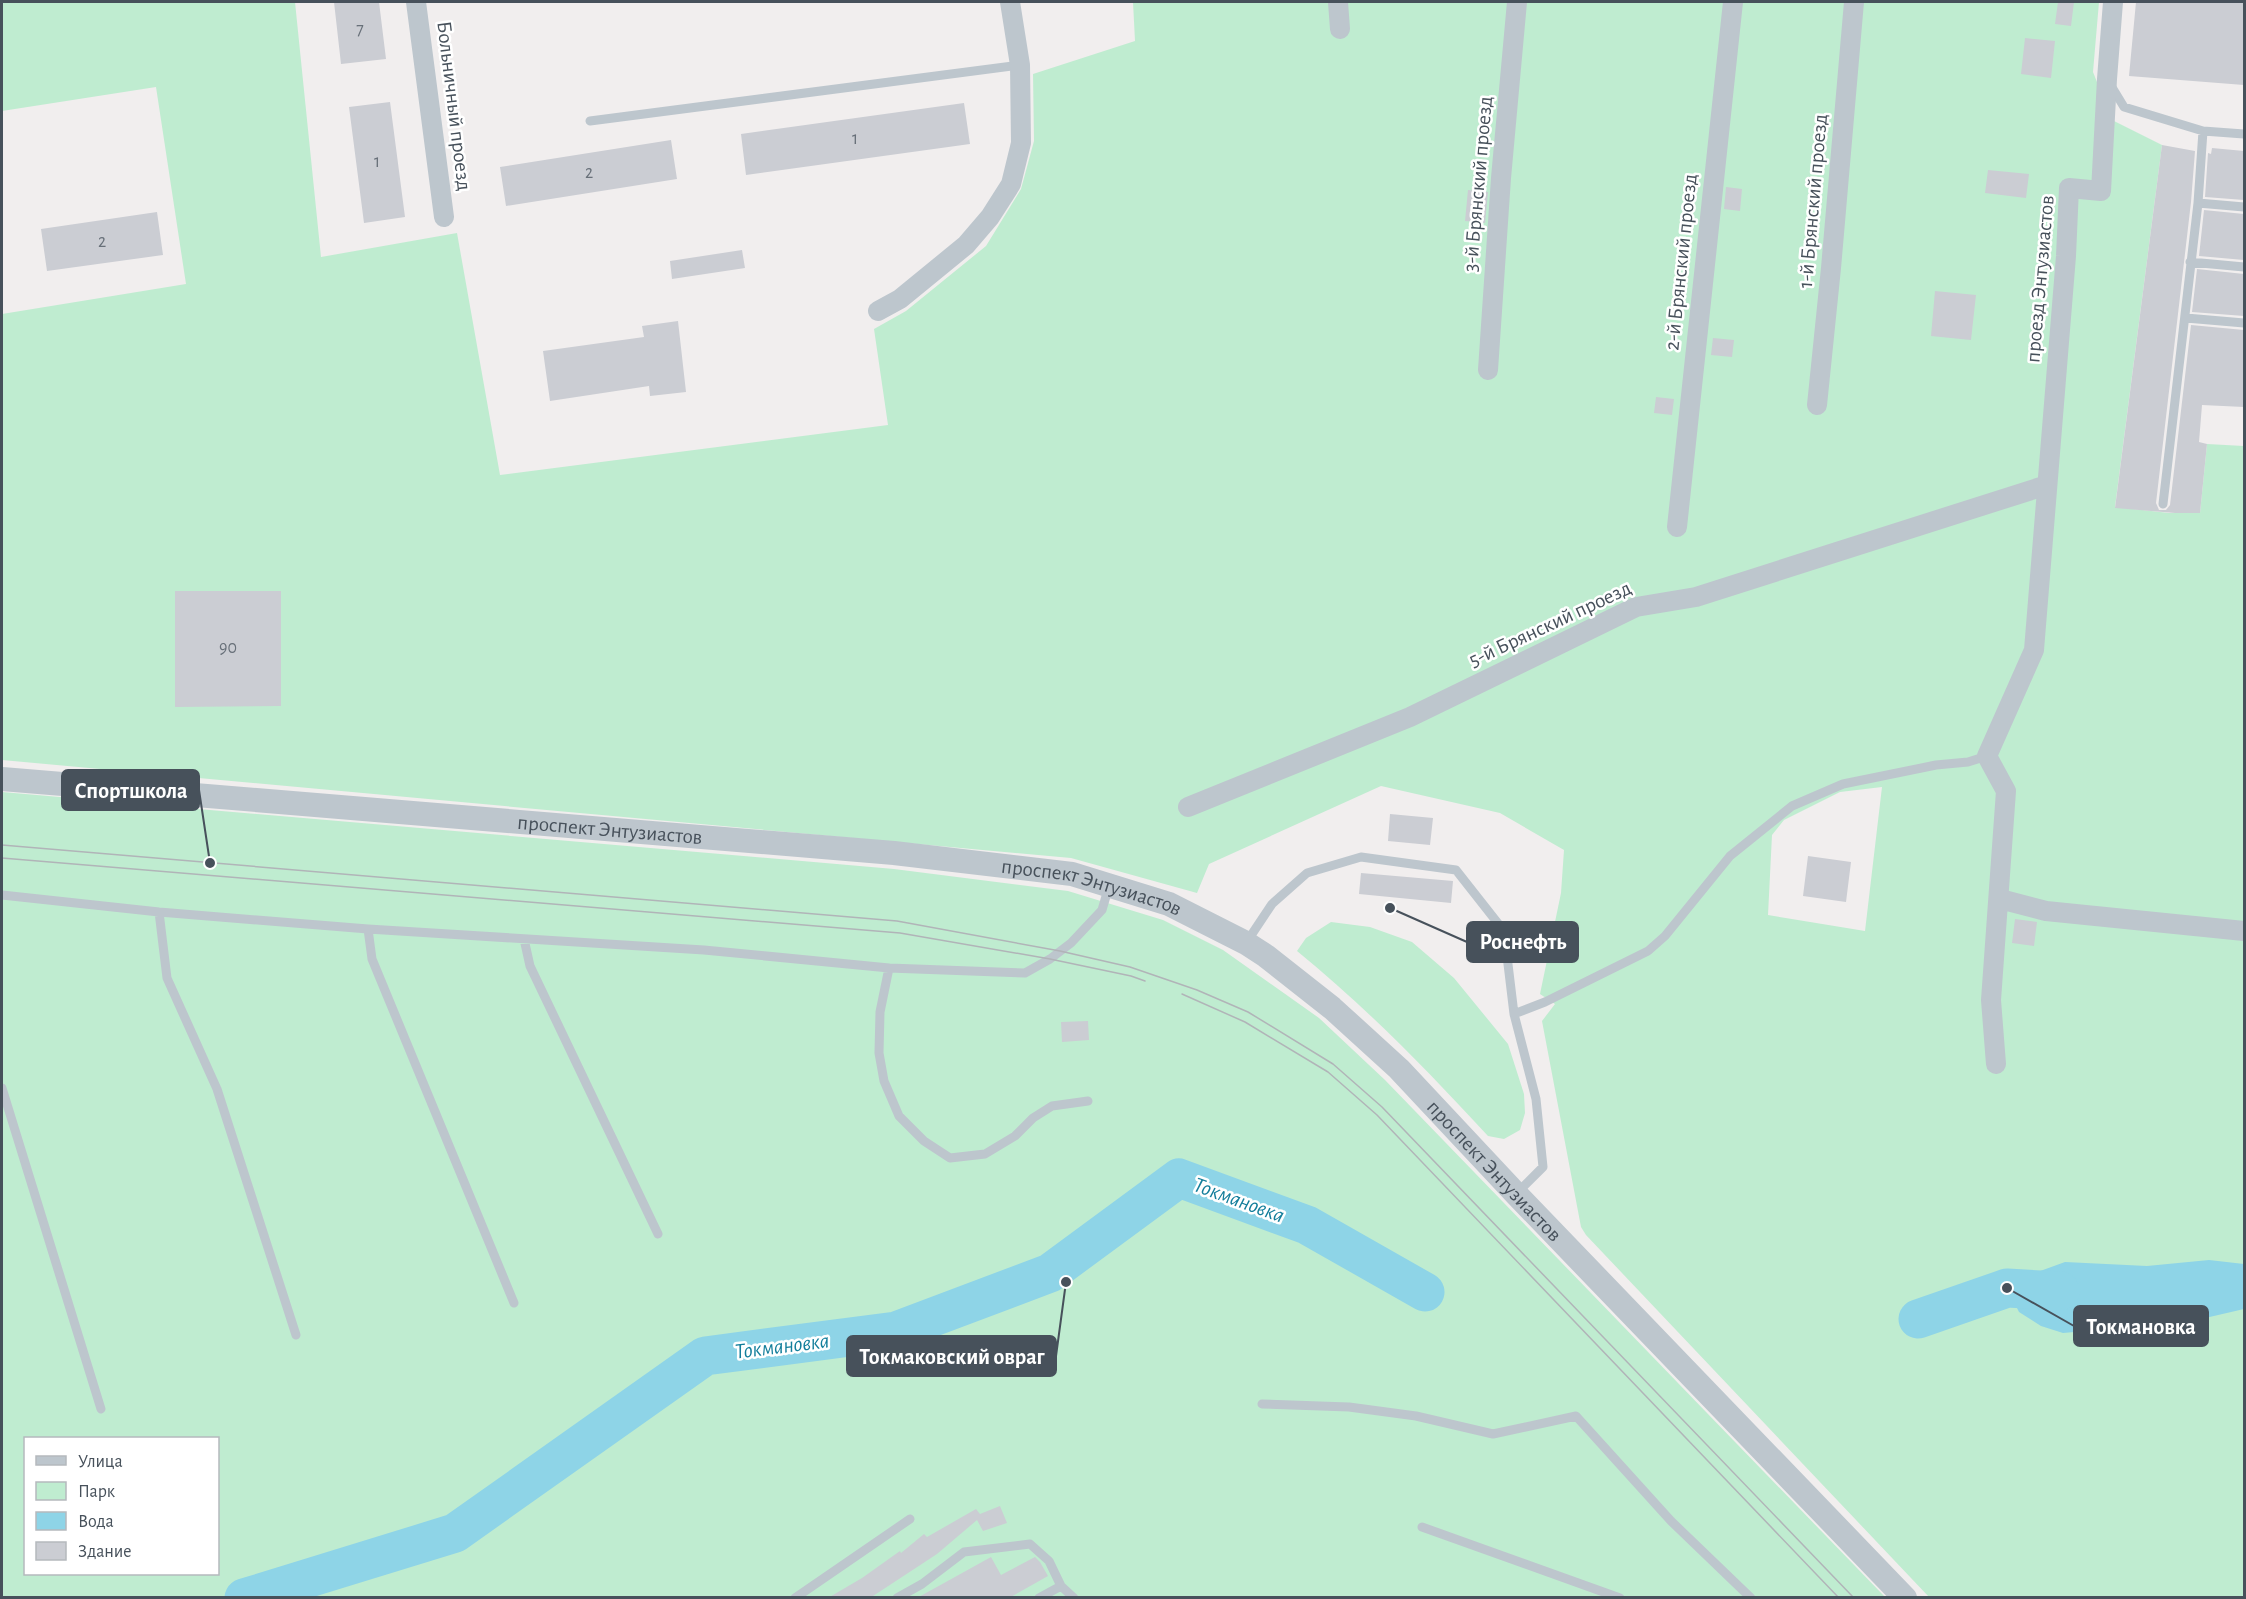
<svg xmlns="http://www.w3.org/2000/svg" width="2246" height="1599" font-family="'Alegreya Sans',sans-serif">
<style>
.green{fill:#bfecd0;fill-rule:evenodd}
.water{fill:#8ed4e7}
.lines{fill:none;stroke-linecap:round;stroke-linejoin:round}
.river{stroke:#8ed4e7;stroke-width:39}
.building{fill:#cbcdd3}
.service{stroke:#bdc6cd;stroke-width:9}
.minor{stroke:#bdc6cd;stroke-width:20}
.tertiary{stroke:#bdc6cd;stroke-width:24}
.tram{stroke:#b1b4b8;stroke-width:1.5}
.labels{text-anchor:middle;dominant-baseline:central;stroke-width:5;stroke-linejoin:round;paint-order:stroke}
.number-label{font-size:18px;fill:#687079}
.street-label{font-size:21px;fill:#47515b;stroke:#fff}
.water-label{font-size:22px;font-style:italic;fill:#137e9b;stroke:#fff}
.leader{fill:none;stroke:#47515b;stroke-width:2}
.callout-dot{fill:#47515b;stroke:#fff;stroke-width:2}
.callout{fill:#47515b;stroke:#47515b;stroke-width:2}
.callout-label{font-size:22px;text-anchor:middle;font-weight:bold;fill:#fff}
</style>
<rect width="100%" height="100%" fill="#f1eeee"/>
<!-- green -->
<path class="green" d="M 2,2 L 295,2 L 321,257 L 457,233 L 500,475 L 888,425 L 874,329 L 906,311 L 986,246 L 1021,189 L 1034,141 L 1033,74 L 1135,41 L 1133,2 L 2099,2 L 2093,72 L 2112,120 L 2162,145 L 2115,507 L 2169,513 L 2200,513 L 2207,444 L 2244,446 L 2244,1597 L 1929,1597 L 1586,1235 L 1581,1227 L 1542,1021 L 1555,1004 L 1540,994 L 1561,893 L 1564,850 L 1500,813 L 1381,786 L 1209,864 L 1197,893 L 1071,858 L 2,760 L 2,314 L 186,284 L 156,87 L 2,111 ZM 1882,787 L 1865,931 L 1768,915 L 1772,835 L 1784,820 L 1840,792 Z
M 2,792 L 894,869 L 1068,891 L 1163,920 L 1223,950 L 1319,1018 L 1385,1080 L 1885,1597 L 2,1597 ZM 26,1438 L 218,1438 L 218,1574 L 26,1574 Z
M 1331,922 L 1370,927 L 1412,942 L 1454,978 L 1508,1044 L 1524,1094 L 1525,1113 L 1520,1130 L 1504,1139 L 1488,1136 C 1426,1069 1368,1009 1297,951 L 1306,938 Z"/>
<!-- water -->
<path class="water" d="M 2209,1260 L 2244,1264 L 2244,1309 L 2188,1322 L 2063,1333 L 2041,1326 L 2019,1312 L 2007,1288 L 2012,1277 L 2032,1274 L 2065,1262 L 2147,1266 Z"/>
<g class="lines">
<!-- river -->
<path class="river" d="M 1918,1319 L 2007,1288 L 2060,1291
M 244,1598 L 455,1533 L 705,1356 L 896,1331 L 1050,1273 L 1179,1178 L 1307,1225 L 1425,1292"/>
</g>
<!-- building -->
<path class="building" d="M 334,2 L 379,2 L 386,59 L 341,64 Z
M 2058,2 L 2074,2 L 2071,26 L 2055,24 Z
M 2136,2 L 2244,2 L 2244,85 L 2129,76 Z
M 2025,38 L 2055,41 L 2051,78 L 2021,74 Z
M 390,102 L 405,217 L 364,223 L 349,107 Z
M 964,103 L 970,144 L 746,175 L 741,134 Z
M 671,140 L 677,179 L 506,206 L 500,167 Z
M 2162,145 L 2195,151 L 2191,202 L 2156,503 L 2159,510 L 2166,510 L 2170,505 L 2191,325 L 2244,330 L 2244,407 L 2202,405 L 2199,442 L 2207,444 L 2200,513 L 2175,513 L 2115,508 Z
M 2212,148 L 2244,151 L 2244,200 L 2205,197 L 2208,153 L 2211,154 Z
M 1988,170 L 2029,174 L 2026,198 L 1985,193 Z
M 1726,187 L 1742,189 L 1740,211 L 1724,209 Z
M 1468,190 L 1488,192 L 1485,223 L 1465,221 Z
M 2204,210 L 2244,214 L 2244,260 L 2199,256 Z
M 157,212 L 163,255 L 47,271 L 41,229 Z
M 742,250 L 745,268 L 672,279 L 670,261 Z
M 2197,269 L 2244,274 L 2244,316 L 2192,312 Z
M 1935,291 L 1976,295 L 1971,340 L 1931,336 Z
M 678,321 L 686,392 L 650,396 L 649,386 L 550,401 L 543,351 L 644,337 L 642,326 Z
M 1713,338 L 1734,340 L 1732,357 L 1711,355 Z
M 1656,397 L 1674,399 L 1672,415 L 1654,413 Z
M 175,591 L 281,591 L 281,706 L 175,707 Z
M 1390,814 L 1433,818 L 1430,845 L 1388,841 Z
M 1808,856 L 1851,862 L 1846,902 L 1803,896 Z
M 1361,873 L 1453,881 L 1451,903 L 1359,894 Z
M 2015,919 L 2037,922 L 2034,946 L 2012,943 Z
M 1088,1021 L 1089,1040 L 1062,1042 L 1061,1022 Z
M 1000,1506 L 1007,1523 L 983,1531 L 977,1520 L 937,1554 L 870,1598 L 828,1598 L 862,1578 L 900,1551 L 901,1553 L 924,1534 L 927,1537 L 976,1509 L 980,1514 Z
M 991,1557 L 1001,1575 L 1035,1557 L 1040,1562 L 1048,1576 L 1009,1598 L 917,1598 Z"/>
<g class="lines">
<!-- service -->
<path class="service" d="M 2110,84 L 2124,107 L 2203,131 L 2244,134
M 590,121 L 1020,65
M 2198,203 L 2244,207
M 2190,262 L 2244,267
M 2186,318 L 2244,323
M 2163,504 L 2198,203 L 2203,131
M 2,895 L 159,912 L 368,929 L 704,950 L 889,968 L 880,1012 L 879,1053 L 884,1081 L 899,1116 L 924,1141 L 950,1158 L 985,1154 L 1015,1136 L 1033,1118 L 1052,1106 L 1088,1101
M 159,912 L 167,978 L 217,1089 L 296,1335
M 368,929 L 372,959 L 514,1303
M 524,939 L 530,966 L 658,1234
M 1246,943 L 1272,904 L 1307,873 L 1361,857 L 1456,870 L 1504,931 L 1514,1014 L 1536,1099 L 1543,1167 L 1517,1193
M 889,968 L 1025,973 L 1050,959 L 1071,943 L 1102,910 L 1109,886
M 1514,1014 L 1545,1002 L 1648,951 L 1665,936 L 1730,856 L 1792,806 L 1843,784 L 1936,765 L 1968,762 L 1987,756
M 2,1088 L 101,1409
M 1262,1404 L 1349,1407 L 1416,1416 L 1493,1434 L 1576,1416 L 1671,1521 L 1751,1598
M 1422,1527 L 1620,1598
M 795,1598 L 910,1519
M 897,1598 L 922,1584 L 964,1552 L 1030,1544 L 1049,1561 L 1061,1586 L 1074,1598
M 1039,1598 L 1061,1586"/>
<!-- minor -->
<path class="minor" d="M 416,2 L 444,217
M 1338,2 L 1340,29
M 878,311 L 900,299 L 966,245 L 990,217 L 1011,184 L 1021,143 L 1020,65 L 1010,2
M 1488,370 L 1501,178 L 1517,2
M 1817,405 L 1831,268 L 1854,2
M 1677,527 L 1733,2
M 1188,807 L 1410,717 L 1636,607 L 1696,597 L 2047,485
M 2000,899 L 2046,911 L 2244,931
M 1996,1064 L 1991,1000 L 2006,791 L 1987,756 L 2034,650 L 2066,256 L 2069,188 L 2101,191 L 2107,79 L 2113,2"/>
<!-- tertiary -->
<path class="tertiary" id="s1" d="M 2,779 L 894,853 L 1072,874 L 1169,904 L 1246,943 L 1266,956 L 1332,1008 L 1399,1069 L 1516,1194 L 1905,1598"/>
<!-- tram -->
<path class="tram" d="M 2,845 L 897,921 L 1060,951 L 1130,967 L 1197,990 L 1248,1012 L 1333,1064 L 1382,1107 L 1854,1598
M 2,858 L 900,933 L 1050,959 L 1131,976 L 1145,981
M 1182,994 L 1245,1022 L 1328,1072 L 1377,1115 L 1839,1598"/>
</g>
<g class="labels">
<!-- number labels -->
<g class="number-label">
<text x="360" y="30">7</text>
<text x="855" y="139">1</text>
<text x="377" y="162">1</text>
<text x="589" y="173">2</text>
<text x="102" y="242">2</text>
<text x="228" y="648">90</text>
</g>
<!-- street labels -->
<g class="street-label">
<text transform="translate(454 106) rotate(83)">Больничный проезд</text>
<text transform="translate(1478 184) rotate(-85)">3-й Брянский проезд</text>
<text transform="translate(1813 201) rotate(-85)">1-й Брянский проезд</text>
<text transform="translate(1681 262) rotate(-84)">2-й Брянский проезд</text>
<text transform="translate(2040 279) rotate(-85)">проезд Энтузиастов</text>
<text transform="translate(1550 624) rotate(-25)">5-й Брянский проезд</text>
<text stroke="none"><textPath href="#s1" startOffset="610">проспект Энтузиастов</textPath></text>
<text stroke="none"><textPath href="#s1" startOffset="1096">проспект Энтузиастов</textPath></text>
<text stroke="none"><textPath href="#s1" startOffset="1600">проспект Энтузиастов</textPath></text>
</g>
<!-- water labels -->
<g class="water-label">
<text transform="translate(1239 1200) rotate(20)">Токмановка</text>
<text transform="translate(782 1346) rotate(-7)">Токмановка</text>
</g>
</g>
<!-- callouts -->
<path class="leader" d="M210 863L199 790M1390 908L1467 942M2007 1288L2074 1326M1066 1282L1056 1356"/>
<g class="callout-dot">
<circle cx="210" cy="863" r="6"/>
<circle cx="1390" cy="908" r="6"/>
<circle cx="2007" cy="1288" r="6"/>
<circle cx="1066" cy="1282" r="6"/>
</g>
<g class="callout">
<rect x="62" y="770" width="137" height="40" rx="6"/>
<rect x="1467" y="922" width="111" height="40" rx="6"/>
<rect x="2074" y="1306" width="134" height="40" rx="6"/>
<rect x="847" y="1336" width="209" height="40" rx="6"/>
</g>
<g class="callout-label">
<text x="131" y="798">Спортшкола</text>
<text x="1523" y="949">Роснефть</text>
<text x="2141" y="1334">Токмановка</text>
<text x="952" y="1364">Токмаковский овраг</text>
</g>
<!-- border -->
<rect width="2246" height="1599" fill="none" stroke="#47515b" stroke-width="6"/>
<!-- legend -->
<rect x="24" y="1437" width="195" height="138" fill="#ffffff" stroke="#b5b9bd" stroke-width="1.5"/>
<rect x="36" y="1456" width="30" height="9" fill="#bdc6cd" stroke="#b5b9bd" stroke-width="1.5"/>
<text x="78" y="1467" font-size="18" fill="#47515b">Улица</text>
<rect x="36" y="1482" width="30" height="18" fill="#bfecd0" stroke="#b5b9bd" stroke-width="1.5"/>
<text x="78" y="1497" font-size="18" fill="#47515b">Парк</text>
<rect x="36" y="1512" width="30" height="18" fill="#8ed4e7" stroke="#b5b9bd" stroke-width="1.5"/>
<text x="78" y="1527" font-size="18" fill="#47515b">Вода</text>
<rect x="36" y="1542" width="30" height="18" fill="#cbcdd3" stroke="#b5b9bd" stroke-width="1.5"/>
<text x="78" y="1557" font-size="18" fill="#47515b">Здание</text>
</svg>
